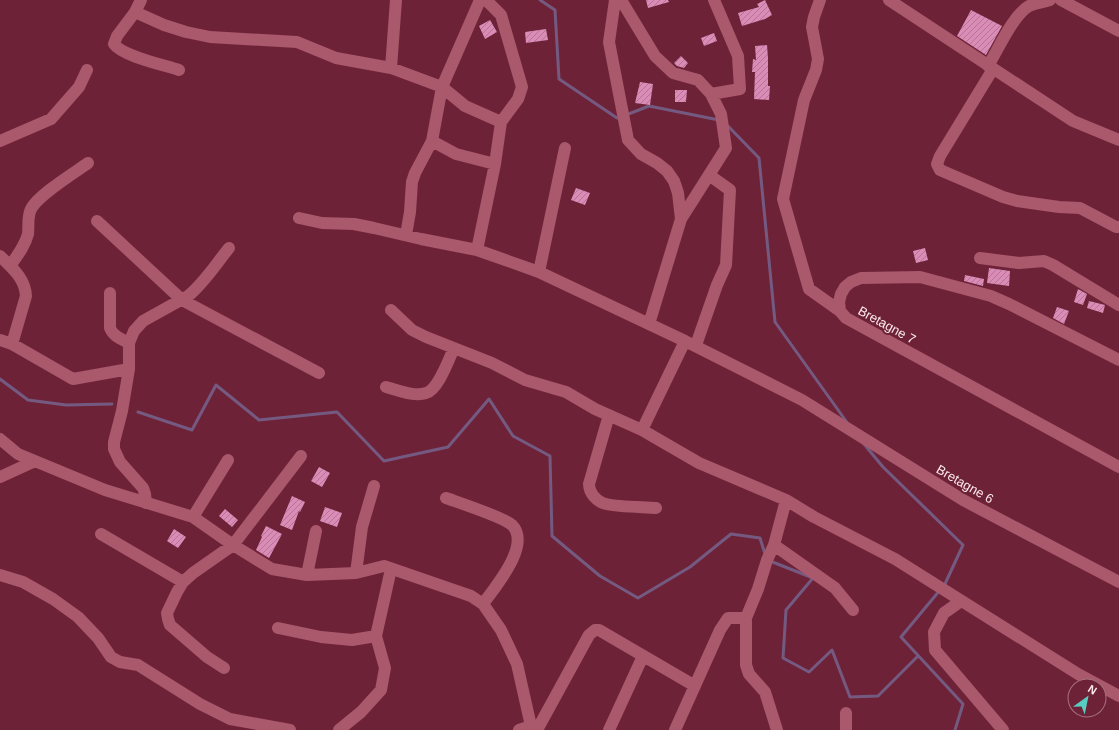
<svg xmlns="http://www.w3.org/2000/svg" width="1119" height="730" font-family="Arial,sans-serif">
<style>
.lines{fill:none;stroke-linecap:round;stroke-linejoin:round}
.stream{stroke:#745a81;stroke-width:3}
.building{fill:url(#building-hatch)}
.minor{stroke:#aa586b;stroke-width:12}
.labels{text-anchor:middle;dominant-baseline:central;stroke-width:4;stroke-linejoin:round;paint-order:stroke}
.street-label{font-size:13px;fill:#fdeaed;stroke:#6e2238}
</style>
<defs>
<pattern id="building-hatch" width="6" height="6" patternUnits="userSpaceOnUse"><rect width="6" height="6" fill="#da8cb7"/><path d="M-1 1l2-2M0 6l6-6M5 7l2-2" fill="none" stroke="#af7795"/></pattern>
</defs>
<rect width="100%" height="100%" fill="#6e2238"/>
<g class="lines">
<!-- stream -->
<path class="stream" d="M 540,0 L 555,10 L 559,79 L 617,118 L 620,117
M 626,115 L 649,106 L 719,120
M 727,125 L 759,158 L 775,322 L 846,421
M 0,379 L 28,400 L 66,405 L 112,404
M 138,412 L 192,430 L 216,385 L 259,420 L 337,412 L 384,461 L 448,447 L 489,399 L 513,436 L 550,456 L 552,536 L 600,576 L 638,598 L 690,567 L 731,534 L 760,538 L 765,554
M 864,444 L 883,467 L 963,545 L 944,586
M 770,561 L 813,578 L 786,610 L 783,658 L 809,672 L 832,650 L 850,697 L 878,696 L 918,656
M 940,590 L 901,637 L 963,704 L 955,730"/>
</g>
<!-- building -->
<path class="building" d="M 646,0 L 668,0 L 669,2 L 648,8 Z
M 765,0 L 772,15 L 765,19 L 742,26 L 738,13 L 759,7 L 757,4 Z
M 971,10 L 1002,26 L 986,55 L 957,36 Z
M 490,20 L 497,32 L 485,39 L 479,26 Z
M 546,29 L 548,40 L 526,43 L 525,32 Z
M 714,33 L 717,41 L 704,46 L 701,38 Z
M 767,45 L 768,58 L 768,86 L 770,86 L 769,100 L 754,99 L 755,72 L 752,72 L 753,59 L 756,60 L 755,46 Z
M 681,56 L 688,63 L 684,68 L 677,66 L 674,63 Z
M 640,82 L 653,84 L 650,105 L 635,103 Z
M 675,90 L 687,90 L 686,102 L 675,102 Z
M 576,188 L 590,193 L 585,205 L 571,200 Z
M 925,248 L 928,260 L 916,263 L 913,251 Z
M 989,268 L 1010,271 L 1009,286 L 987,283 Z
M 965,275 L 984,279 L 983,286 L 964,281 Z
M 1078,289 L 1087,294 L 1083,305 L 1074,302 Z
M 1089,301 L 1105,305 L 1103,313 L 1087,308 Z
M 1057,307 L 1069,311 L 1064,324 L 1053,318 Z
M 319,467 L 330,473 L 322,487 L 311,481 Z
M 292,496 L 305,502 L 300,512 L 299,511 L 292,530 L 280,525 Z
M 325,507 L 342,513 L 337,527 L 320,521 Z
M 225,509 L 238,520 L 232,527 L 219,516 Z
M 266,526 L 282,534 L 269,558 L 256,550 L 262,537 L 261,536 Z
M 174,529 L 186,537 L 178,548 L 167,541 Z"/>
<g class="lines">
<!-- minor -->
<path class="minor" d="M 141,0 L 135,12 L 117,36 L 114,44 C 122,56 164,65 179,70
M 486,0 L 501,15 L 522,87 L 518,99 L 501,122
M 615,0 L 609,42 L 628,140 L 641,154 L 657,163 L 667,171 L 674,181 L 678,193 L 681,219
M 621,0 L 655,56 L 673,73 L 698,80 L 711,94 L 721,114 L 726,148 L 681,219 L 649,324
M 820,0 L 814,17 L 812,27 L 818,59 L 816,70 L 804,100 L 783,199 L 809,289 L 840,311
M 889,0 L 1073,121 L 1119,140
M 1061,0 L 1119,31
M 135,12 L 164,25 L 186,32 L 210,37 L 297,42 L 336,58 L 391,68 L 442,87 L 465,106 L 501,122 L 495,164 L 477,250 L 539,272 L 685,341 L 642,430
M 988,66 C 998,50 1013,15 1029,6 C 1035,3 1044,2 1050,0
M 391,68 L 396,0
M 993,69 L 940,156 L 937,164 L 940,170 L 1003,197 L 1017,201 L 1059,207 L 1080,208 L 1116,227 L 1119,227
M 711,94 L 740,89 L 738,56 L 714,0
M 0,141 L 51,119 L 79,87 L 87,70
M 432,141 L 456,154 L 495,164
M 299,218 L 322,223 L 354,224 L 374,228 L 421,239 L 477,250
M 97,221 L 182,300 L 319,373
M 406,235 L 410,212 L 412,182 L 415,173 L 432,141 L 442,87 L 480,0
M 0,256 C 12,268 25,278 26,296 L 12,344
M 980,258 L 1019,263 L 1044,261 L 1053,265 L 1119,305
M 10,266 C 17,256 25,246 28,234 C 29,226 27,217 31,209 C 38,195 74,173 88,163
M 539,272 L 565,148
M 110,293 L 110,328 C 113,336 121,339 129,343
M 391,310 L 412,330 L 426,337 L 492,363 L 525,380 L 566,392 L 595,409 L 642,430 L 699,463 L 786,500 L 814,517 L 895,559 L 1078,674 L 1119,696
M 0,340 L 12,344 L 73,379 L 129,369
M 685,341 L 802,400 L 963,500 L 1119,582
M 696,345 L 717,285 L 726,265 L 730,190 L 709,175
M 1119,360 L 1009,304 L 991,296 L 920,277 L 861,278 L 851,282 L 845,287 L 841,294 L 839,302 L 840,311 L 846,318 L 1119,467
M 386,387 C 398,390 414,397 426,393 C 438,390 449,359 454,348
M 609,415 L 589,484 C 589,493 597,502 606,504 C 619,507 642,507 656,508
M 0,439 L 18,454 L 105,490 L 193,517 L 233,545 L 272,569 L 307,575 L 356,573 L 384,566 L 471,596 L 483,604 L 501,630 L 517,664 L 531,726 L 534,730
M 0,477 L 35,461
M 446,498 C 460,503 503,517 512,525 C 532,545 494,588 483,604
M 146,503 L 145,494 L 143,488 L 120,462 L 114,449 L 114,442 L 122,411 L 129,369 L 129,343 L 134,331 L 143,321 L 188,296 C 204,283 216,264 229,248
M 193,517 L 228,460
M 101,534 L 183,582
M 774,545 L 835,588 L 853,610
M 356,573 L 362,527 L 374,486
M 0,575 L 23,582 L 53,599 L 78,617 L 98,638 L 111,657 L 120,662 L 138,665 L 200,704 L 230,719 L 290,730
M 307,575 L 316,531
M 961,601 L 944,613 L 934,632 L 935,650 L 1003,730
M 278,628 L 321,637 L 352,640 L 376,636
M 224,668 L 207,657 L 170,625 L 168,619 L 167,613 L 177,592 L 183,582 L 193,573 L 233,545 L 301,456
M 339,730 L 361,712 L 381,690 L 385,668 L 376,636 L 391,569
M 519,730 L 531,726
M 537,730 L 589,635 L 595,630 L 599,630 L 695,686
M 609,730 L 643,656
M 675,730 L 720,630 L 728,618 L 746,618
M 777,730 L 765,692 L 749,674 L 746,665 L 746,618 L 758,589 L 767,560 L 774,545 L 786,500
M 846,730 L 846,713"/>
</g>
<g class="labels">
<!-- street labels -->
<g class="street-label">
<text transform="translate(887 325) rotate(29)">Bretagne 7</text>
<text transform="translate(965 484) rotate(30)">Bretagne 6</text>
</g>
</g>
<!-- north arrow -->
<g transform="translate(1087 698) rotate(33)"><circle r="19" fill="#6e2238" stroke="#a77280"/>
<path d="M0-3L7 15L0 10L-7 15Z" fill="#57cec2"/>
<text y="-6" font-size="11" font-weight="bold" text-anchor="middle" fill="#fdeaed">N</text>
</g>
</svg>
